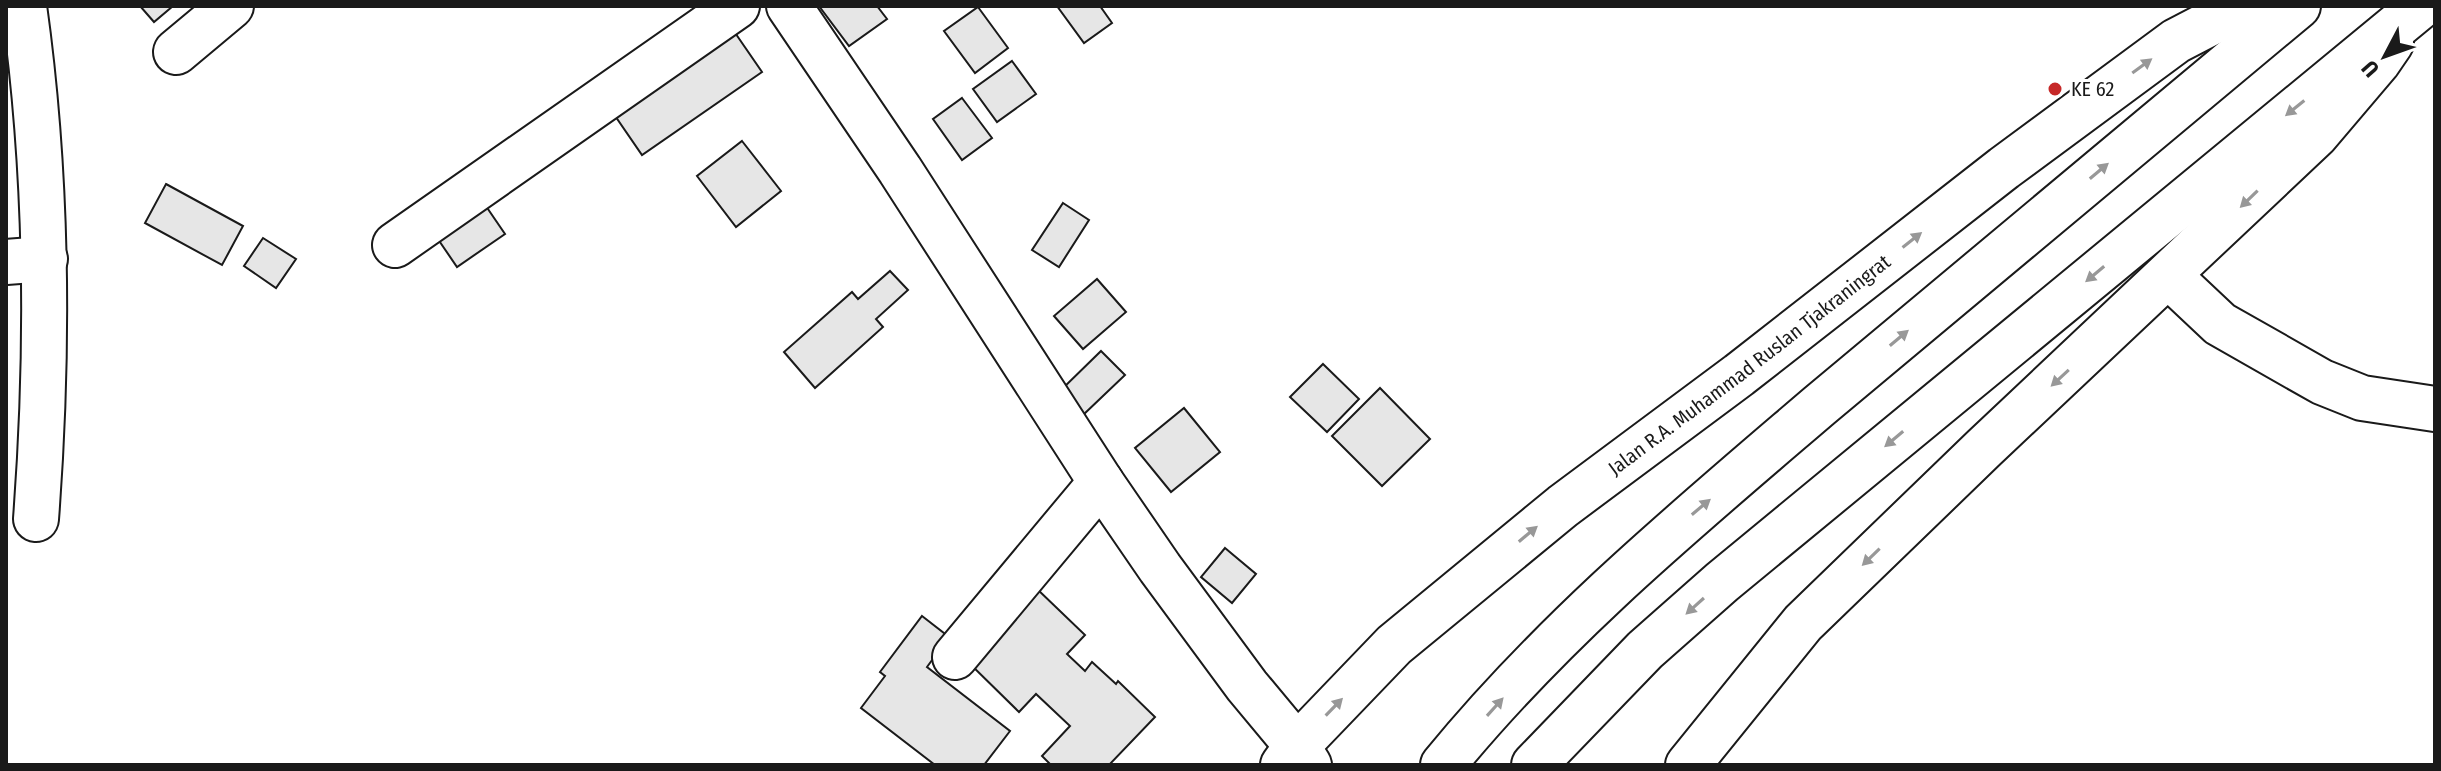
<svg xmlns="http://www.w3.org/2000/svg" width="2441" height="771" font-family="'Fira Sans Condensed',sans-serif">
<style>
.building{fill:#e6e6e6;stroke:#1a1a1a;stroke-width:2}
.lines{fill:none;stroke-linecap:round;stroke-linejoin:round}
.minor-casing{stroke:#1a1a1a;stroke-width:48}
.major-casing{stroke:#1a1a1a;stroke-width:48}
.highway-casing{stroke:#1a1a1a;stroke-width:48}
.minor{stroke:#fff;stroke-width:44}
.major{stroke:#fff;stroke-width:44}
.highway{stroke:#fff;stroke-width:44}
.oneway{fill:#989898}
.poi-dot{fill:#c62828;stroke:#fff;stroke-width:3}
.labels{text-anchor:middle;dominant-baseline:central;stroke-width:6;stroke-linejoin:round;paint-order:stroke}
.poi-label{font-size:20px;fill:#1a1a1a;stroke:#fff;text-anchor:start}
.street-label{font-size:20px;fill:#1a1a1a;stroke:#fff}
</style>
<rect width="100%" height="100%" fill="#fff"/>
<!-- building -->
<path class="building" d="M 140,6 L 173,6 L 154,22 Z
M 819,6 L 877,6 L 887,19 L 849,46 Z
M 1057,6 L 1100,6 L 1112,23 L 1084,43 Z
M 978,7 L 1008,48 L 975,73 L 944,31 Z
M 729,24 L 762,72 L 642,155 L 609,107 Z
M 1012,61 L 1036,94 L 997,122 L 973,89 Z
M 962,98 L 992,138 L 962,160 L 933,119 Z
M 742,141 L 781,191 L 736,227 L 697,176 Z
M 166,184 L 243,226 L 222,265 L 145,223 Z
M 477,193 L 505,234 L 457,267 L 429,226 Z
M 1063,203 L 1089,220 L 1059,267 L 1032,250 Z
M 263,238 L 296,259 L 276,288 L 244,266 Z
M 890,271 L 908,290 L 876,319 L 883,327 L 815,388 L 784,352 L 852,292 L 858,299 Z
M 1097,279 L 1126,312 L 1083,349 L 1054,316 Z
M 1101,351 L 1125,375 L 1083,415 L 1060,391 Z
M 1323,364 L 1359,399 L 1327,432 L 1290,397 Z
M 1380,388 L 1430,439 L 1382,486 L 1332,436 Z
M 1184,408 L 1220,452 L 1171,492 L 1135,448 Z
M 1225,548 L 1256,574 L 1232,603 L 1201,577 Z
M 1035,587 L 1085,635 L 1067,654 L 1085,671 L 1092,662 L 1116,684 L 1118,681 L 1155,717 L 1109,765 L 1051,765 L 1042,756 L 1070,726 L 1036,694 L 1019,712 L 966,660 Z
M 922,616 L 949,637 L 927,667 L 1010,731 L 984,765 L 935,765 L 861,708 L 885,676 L 880,672 Z"/>
<g class="lines">
<defs>
<g id="minor">
<path d="M 24,6 C 48,177 49,347 36,519"/>
<path d="M 176,52 L 231,6"/>
<path d="M 395,245 L 737,6"/>
<path d="M 6,262 L 45,259"/>
<path d="M 2169,276 L 2220,324 L 2322,382 L 2362,398 L 2435,409"/>
<path d="M 955,657 L 1101,482"/>
<path id="s1" d="M 1283,765 L 1297,746 L 1394,645 L 1563,506 L 1739,375 L 2004,168 L 2176,41 L 2226,15 L 2249,6"/>
<path d="M 1688,765 L 1803,623 L 1984,448 L 2316,135 L 2378,62 L 2391,43"/>
</g>
<path id="major" d="M 789,6 L 900,170 L 1101,482 L 1160,568 L 1247,686 L 1297,746 L 1309,765"/>
<path id="highway" d="M 1443,765 C 1553,630 1687,519 1819,406 C 1978,272 2138,139 2298,6
M 1534,765 L 1645,650 L 1722,582 L 2421,6"/>
</defs>
<!-- minor casing -->
<use href="#minor" class="minor-casing"/>
<!-- major casing -->
<use href="#major" class="major-casing"/>
<!-- highway casing -->
<use href="#highway" class="highway-casing"/>
<!-- minor -->
<use href="#minor" class="minor"/>
<!-- major -->
<use href="#major" class="major"/>
<!-- highway -->
<use href="#highway" class="highway"/>
</g>
<!-- one-way arrows -->
<defs><path id="oneway-solid" d="M-6-.8H1V-3.2L6.5 0L1 3.2V.8H-6Z" transform="scale(2)"/></defs>
<g class="oneway">
<use href="#oneway-solid" transform="translate(2142 66) rotate(-36)"/>
<use href="#oneway-solid" transform="translate(2295 108) rotate(141)"/>
<use href="#oneway-solid" transform="translate(2099 171) rotate(-40)"/>
<use href="#oneway-solid" transform="translate(2249 199) rotate(136)"/>
<use href="#oneway-solid" transform="translate(1912 240) rotate(-38)"/>
<use href="#oneway-solid" transform="translate(2095 274) rotate(140)"/>
<use href="#oneway-solid" transform="translate(1899 338) rotate(-40)"/>
<use href="#oneway-solid" transform="translate(2060 378) rotate(137)"/>
<use href="#oneway-solid" transform="translate(1894 439) rotate(140)"/>
<use href="#oneway-solid" transform="translate(1701 507) rotate(-40)"/>
<use href="#oneway-solid" transform="translate(1528 534) rotate(-40)"/>
<use href="#oneway-solid" transform="translate(1871 557) rotate(136)"/>
<use href="#oneway-solid" transform="translate(1695 606) rotate(138)"/>
<use href="#oneway-solid" transform="translate(1334 707) rotate(-46)"/>
<use href="#oneway-solid" transform="translate(1495 707) rotate(-48)"/>
</g>
<!-- markers -->
<circle class="poi-dot" cx="2055" cy="89" r="8"/>
<g class="labels">
<!-- poi labels -->
<g class="poi-label">
<text x="2071" y="89">KE 62</text>
</g>
<!-- street labels -->
<g class="street-label">
<text stroke="none"><textPath href="#s1" startOffset="616">Jalan R.A. Muhammad Ruslan Tjakraningrat</textPath></text>
</g>
</g>
<!-- border -->
<rect width="2441" height="771" fill="none" stroke="#1a1a1a" stroke-width="16"/>
<!-- north arrow -->
<g transform="translate(2385 56) rotate(229)" stroke="#ffffff" stroke-width="6" paint-order="stroke">
<path d="M0-6L14 30L0 20L-14 30Z" fill="#1a1a1a"/>
<text y="-12" font-size="22" font-weight="bold" text-anchor="middle" fill="#1a1a1a">U</text>
</g>
</svg>
